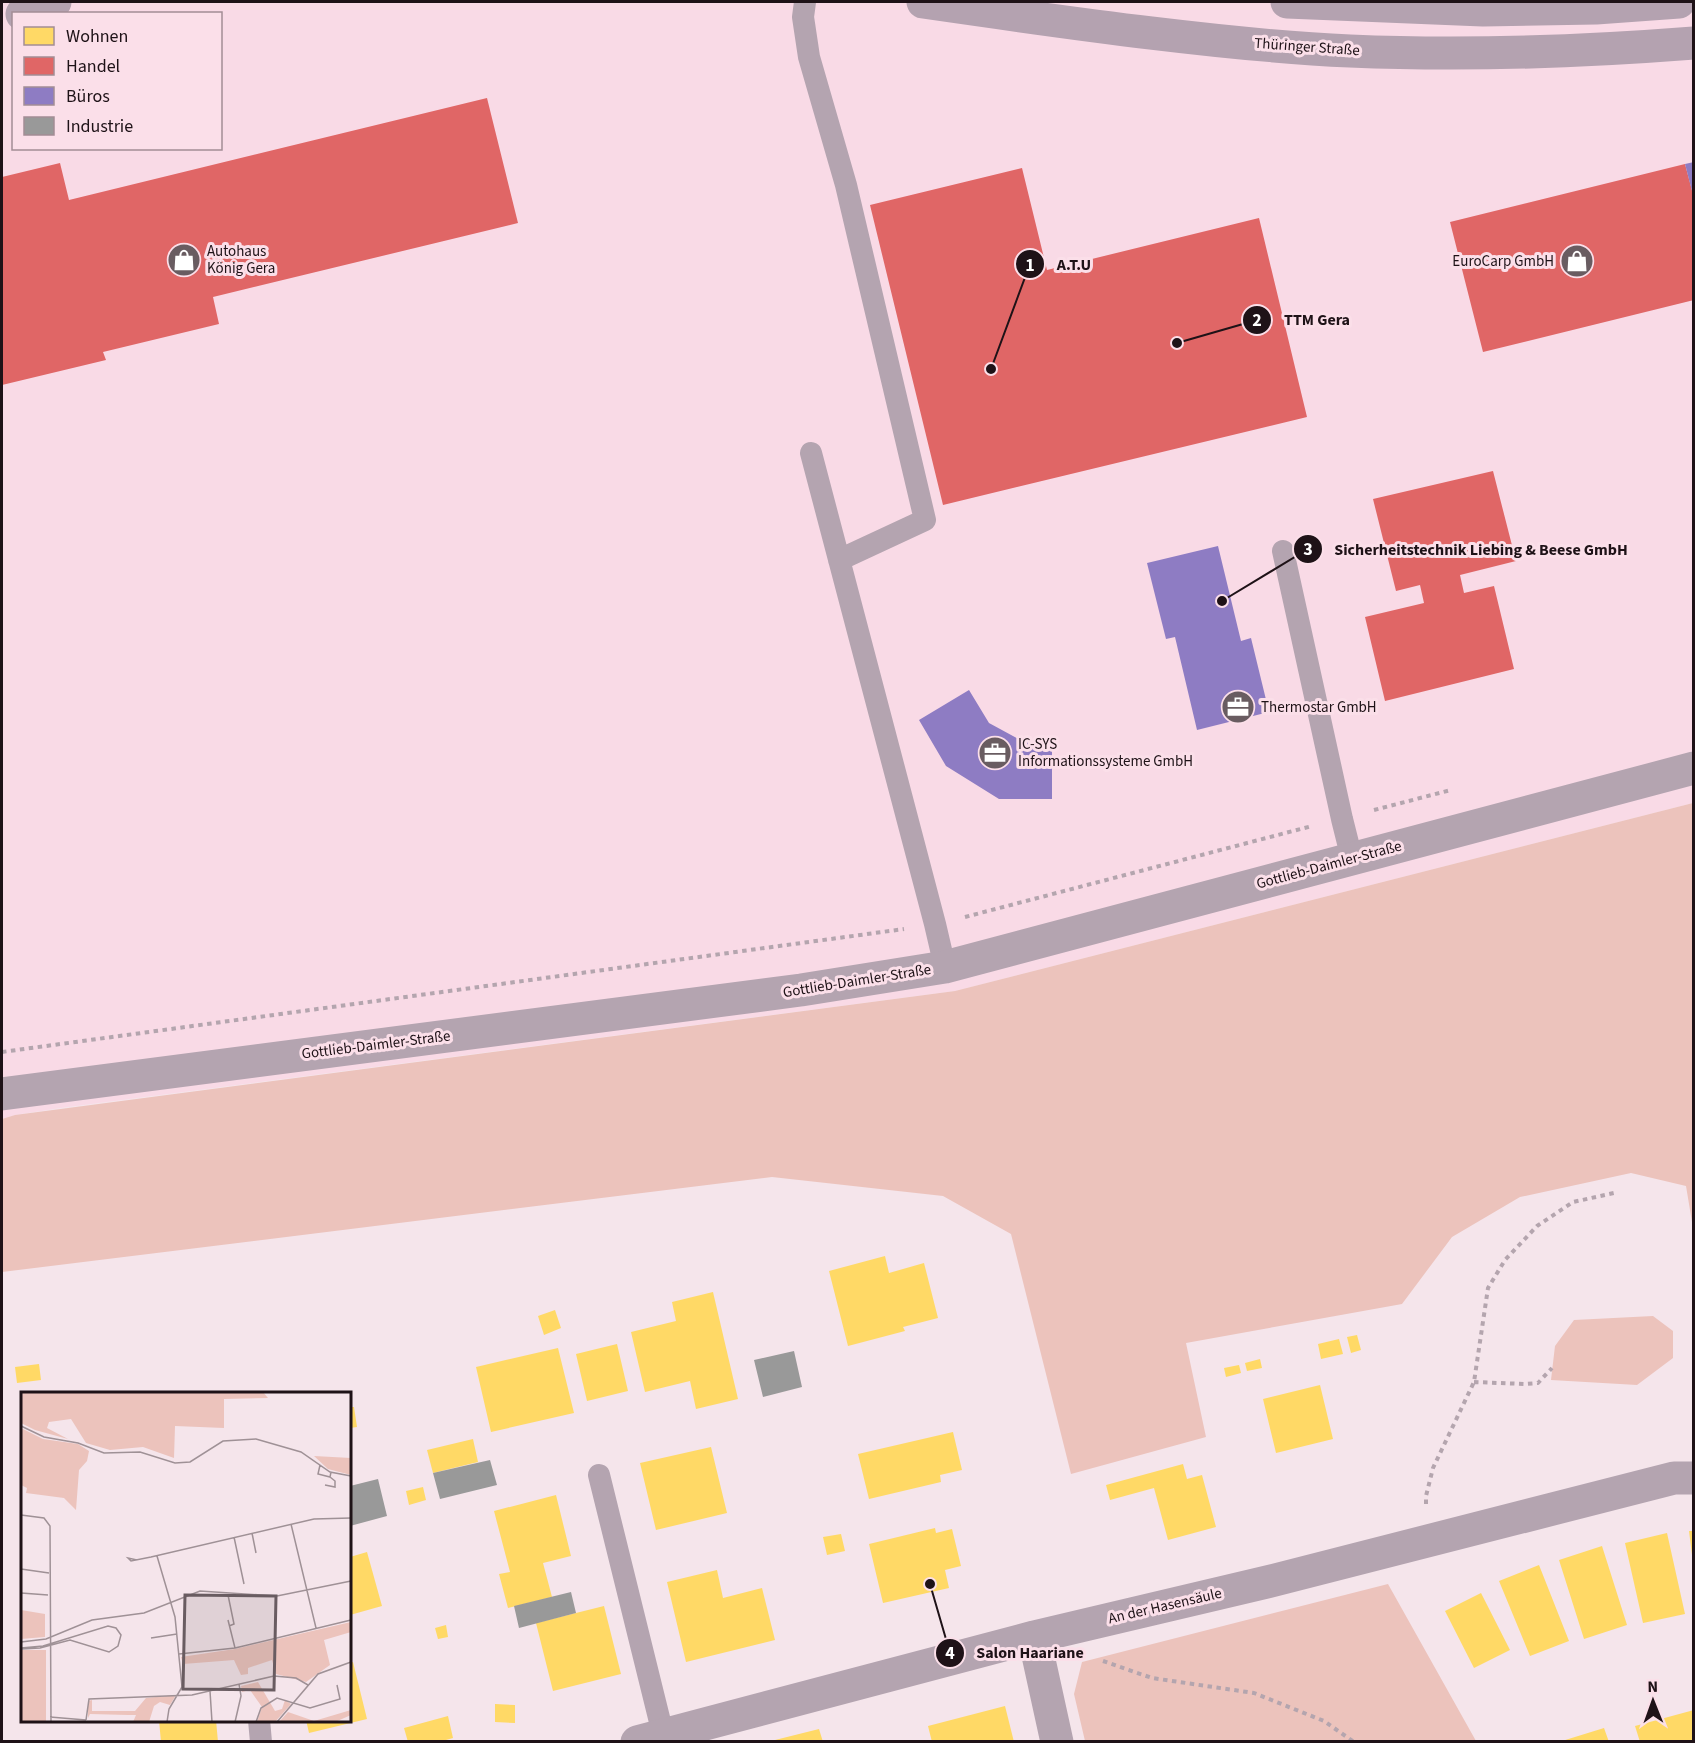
<svg xmlns="http://www.w3.org/2000/svg" width="1695" height="1743" font-family="'Source Sans 3',sans-serif">
<style>
.built{fill:#f9dae6;fill-rule:evenodd}
.green{fill:#ecc3bc}
.homes{fill:#ffd966}
.shops{fill:#e06666}
.offices{fill:#8e7cc3}
.industry{fill:#999}
.lines{fill:none;stroke-linecap:round;stroke-linejoin:round}
.path{stroke:#b4a5ae;stroke-width:4;stroke-dasharray:4.5 4.5;stroke-linecap:butt}
.service{stroke:#b4a4b0;stroke-width:22}
.minor{stroke:#b4a4b0;stroke-width:33}
.secondary{stroke:#b4a2b0;stroke-width:33}
.labels{text-anchor:middle;dominant-baseline:central;stroke-width:6;stroke-linejoin:round;paint-order:stroke}
.street-label{font-size:15px;fill:#1e1217;stroke:#fbdfe9}
.poi-label{font-size:15px;fill:#1e1217;stroke:#fbdfe9;text-anchor:start}
.inset-road{fill:none;stroke:#9f9196;stroke-width:1.5}
.view{fill:#695c61;fill-opacity:0.15;stroke:#695c61;stroke-width:3}
.inset-edge{fill:none;stroke:#1e1217;stroke-width:3}
.leader{fill:none;stroke:#1e1217;stroke-width:2}
.callout-dot{fill:#1e1217;stroke:#fbdfe9;stroke-width:2}
.mark-label{font-size:18px;text-anchor:middle;font-weight:bold;fill:#fff}
.callout-label{font-size:16px;text-anchor:middle;font-weight:bold;fill:#1e1217;stroke:#fbdfe9;stroke-width:6;stroke-linejoin:round;paint-order:stroke}
</style>
<rect width="100%" height="100%" fill="#f5e5eb"/>
<!-- built -->
<path class="built" d="M 2,2 L 1693,2 L 1693,803 L 955,991 L 60,1108 L 15,1115 L 2,1119 ZM 14,14 L 220,14 L 220,148 L 14,148 Z"/>
<!-- green -->
<path class="green" d="M 1693,803 L 1693,1228 L 1686,1186 L 1631,1173 L 1520,1197 L 1452,1237 L 1402,1304 L 1186,1343 L 1206,1437 L 1071,1474 L 1011,1234 L 943,1196 L 772,1177 L 2,1272 L 2,1119 L 15,1115 L 955,991 Z
M 1653,1316 L 1673,1331 L 1673,1358 L 1637,1385 L 1551,1380 L 1555,1346 L 1574,1320 Z
M 1388,1584 L 1476,1741 L 1085,1741 L 1074,1694 L 1082,1662 Z"/>
<!-- homes -->
<path class="homes" d="M 885,1256 L 889,1273 L 924,1263 L 938,1318 L 903,1327 L 905,1331 L 848,1346 L 829,1271 Z
M 713,1292 L 738,1399 L 696,1409 L 690,1381 L 645,1392 L 631,1332 L 676,1321 L 672,1302 Z
M 555,1310 L 561,1328 L 544,1335 L 538,1316 Z
M 1357,1335 L 1361,1350 L 1351,1353 L 1347,1337 Z
M 1339,1339 L 1343,1354 L 1321,1359 L 1318,1344 Z
M 617,1344 L 628,1391 L 587,1401 L 576,1354 Z
M 558,1348 L 574,1413 L 491,1432 L 476,1367 Z
M 1260,1359 L 1262,1368 L 1247,1371 L 1245,1363 Z
M 39,1364 L 41,1380 L 17,1383 L 15,1367 Z
M 1239,1365 L 1241,1373 L 1226,1377 L 1224,1368 Z
M 1320,1385 L 1333,1439 L 1276,1453 L 1263,1399 Z
M 350,1407 L 354,1407 L 357,1427 L 350,1428 Z
M 953,1432 L 962,1470 L 940,1475 L 941,1482 L 869,1499 L 858,1454 Z
M 473,1439 L 478,1462 L 433,1473 L 427,1450 Z
M 711,1447 L 727,1513 L 656,1530 L 640,1463 Z
M 1183,1464 L 1187,1479 L 1202,1475 L 1216,1527 L 1168,1540 L 1154,1488 L 1110,1500 L 1106,1485 Z
M 423,1487 L 426,1500 L 409,1505 L 406,1491 Z
M 556,1495 L 571,1556 L 543,1563 L 552,1597 L 508,1608 L 499,1574 L 510,1572 L 494,1511 Z
M 935,1528 L 936,1533 L 952,1529 L 961,1566 L 945,1570 L 949,1588 L 883,1603 L 869,1544 Z
M 1689,1531 L 1694,1531 L 1694,1554 L 1692,1555 Z
M 1667,1533 L 1685,1614 L 1643,1623 L 1625,1543 Z
M 841,1534 L 845,1551 L 827,1555 L 823,1537 Z
M 1602,1546 L 1627,1625 L 1584,1639 L 1559,1560 Z
M 367,1552 L 382,1606 L 350,1615 L 350,1557 Z
M 1539,1565 L 1569,1641 L 1530,1656 L 1499,1581 Z
M 717,1570 L 723,1598 L 762,1588 L 775,1640 L 686,1662 L 667,1582 Z
M 1481,1593 L 1510,1650 L 1474,1668 L 1445,1611 Z
M 604,1606 L 621,1674 L 553,1691 L 536,1623 Z
M 446,1625 L 448,1637 L 438,1639 L 435,1628 Z
M 353,1662 L 367,1719 L 309,1733 L 306,1720 L 350,1720 L 350,1663 Z
M 495,1704 L 515,1705 L 515,1723 L 495,1722 Z
M 1005,1706 L 1014,1742 L 932,1742 L 928,1726 Z
M 1694,1710 L 1694,1742 L 1640,1742 L 1635,1726 Z
M 448,1716 L 453,1738 L 439,1742 L 408,1742 L 404,1728 Z
M 159,1720 L 216,1720 L 218,1742 L 161,1742 Z
M 1604,1728 L 1609,1742 L 1562,1742 L 1562,1741 Z
M 819,1729 L 823,1742 L 771,1742 L 771,1741 Z"/>
<!-- shops -->
<path class="shops" d="M 487,98 L 518,223 L 213,297 L 219,324 L 103,352 L 106,360 L 2,385 L 2,177 L 60,163 L 69,200 Z
M 1685,164 L 1694,198 L 1694,300 L 1483,352 L 1450,222 Z
M 1022,168 L 1047,270 L 1259,218 L 1307,417 L 943,505 L 870,205 Z
M 1493,471 L 1516,561 L 1460,575 L 1464,593 L 1494,586 L 1514,669 L 1385,701 L 1365,617 L 1424,603 L 1420,585 L 1396,591 L 1373,499 Z"/>
<!-- offices -->
<path class="offices" d="M 1694,162 L 1694,195 L 1693,195 L 1685,164 Z
M 1218,546 L 1241,641 L 1251,638 L 1269,712 L 1197,730 L 1175,637 L 1166,639 L 1147,563 Z
M 969,690 L 989,723 L 1022,741 L 1052,741 L 1052,799 L 999,799 L 946,766 L 919,720 Z"/>
<!-- industry -->
<path class="industry" d="M 794,1351 L 802,1387 L 763,1397 L 754,1360 Z
M 490,1460 L 497,1485 L 440,1499 L 433,1473 Z
M 378,1479 L 387,1516 L 350,1526 L 350,1486 Z
M 571,1592 L 576,1613 L 519,1628 L 514,1606 Z"/>
<g class="lines">
<!-- path -->
<path class="path" d="M 1374,810 L 1451,790
M 965,917 L 1312,826
M 2,1052 L 904,929
M 1474,1382 L 1525,1384 L 1538,1383 L 1552,1368
M 1426,1504 L 1426,1496 L 1433,1468 L 1474,1382 L 1488,1288 L 1505,1260 L 1537,1226 L 1573,1202 L 1614,1193
M 1103,1661 L 1152,1678 L 1254,1693 L 1324,1721 L 1354,1742"/>
<!-- service -->
<path class="service" d="M 805,2 L 803,17 L 809,57 L 846,185 L 925,520 L 839,560
M 811,453 L 935,924 L 945,967
M 1283,551 L 1342,819 L 1352,859
M 599,1475 L 663,1734
M 259,1720 L 261,1742"/>
<!-- minor -->
<path class="minor" d="M 2,1094 L 801,990 L 945,967 L 1694,768
M 1034,1637 L 1057,1742
M 637,1742 L 1034,1637 L 1275,1580 L 1674,1478 L 1694,1478"/>
<!-- secondary -->
<path class="secondary" d="M 923,2 C 999,13 1075,24 1151,33 C 1217,41 1283,48 1350,51 C 1465,56 1579,52 1694,43
M 1287,2 L 1483,10 L 1596,8 L 1679,2
M 22,14 L 55,2"/>
</g>
<!-- icons -->
<defs>
<symbol id="shop-disc" viewBox="-11 -11 22 22"><circle r="9.5" fill="#695c61" stroke="#fbdfe9"/><path d="M-5-2.5h2.3a2.7 3.5 0 0 1 5.4 0H5L5.5 6h-11ZM-1.5-2.5h3a1.5 2.3 0 0 0-3 0Z" fill="#fff"/></symbol>
<symbol id="office-disc" viewBox="-11 -11 22 22"><circle r="9.5" fill="#695c61" stroke="#fbdfe9"/><path d="M-6-3h4V-5.5h4V-3h4V5H-6ZM-1-4.5V-3h2v-1.5ZM-6 0V1H6V0Z" fill="#fff"/></symbol>
</defs>
<g fill-rule="evenodd">
<use href="#shop-disc" x="165" y="241" width="38" height="38"/>
<use href="#shop-disc" x="1558" y="242" width="38" height="38"/>
<use href="#office-disc" x="1219" y="688" width="38" height="38"/>
<use href="#office-disc" x="976" y="734" width="38" height="38"/>
</g>
<g class="labels">
<!-- street labels -->
<g class="street-label">
<text transform="translate(1307 47) rotate(4)">Thüringer Straße</text>
<text transform="translate(1329 865) rotate(-15)">Gottlieb-Daimler-Straße</text>
<text transform="translate(857 981) rotate(-9)">Gottlieb-Daimler-Straße</text>
<text transform="translate(376 1045) rotate(-7)">Gottlieb-Daimler-Straße</text>
<text transform="translate(1165 1606) rotate(-13)">An der Hasensäule</text>
</g>
<!-- poi labels -->
<g class="poi-label">
<text x="207" y="251">Autohaus<tspan x="207" dy="17">König Gera</tspan></text>
<text x="1554" y="261" text-anchor="end">EuroCarp GmbH</text>
<text x="1261" y="707">Thermostar GmbH</text>
<text x="1018" y="744">IC-SYS<tspan x="1018" dy="17">Informationssysteme GmbH</tspan></text>
</g>
</g>
<!-- overview -->
<g transform="translate(21 1392)">
<rect width="330" height="330" fill="#f5e5eb"/>
<path d="M 0,0 L 242,0 L 247,6 L 203,7 L 203,36 L 154,34 L 153,66 L 122,55 L 89,58 L 65,51 L 50,27 L 28,30 L 26,36 L 47,47 L 14,38 L 0,31 ZM 0,36 L 22,47 L 57,52 L 68,59 L 66,69 L 58,78 L 55,118 L 43,106 L 5,101 L 6,96 L 0,93 ZM 293,64 L 330,66 L 330,83 L 307,77 ZM 0,218 L 24,222 L 24,245 L 0,247 ZM 330,230 L 330,240 L 303,248 L 309,273 L 285,290 L 255,282 L 251,268 L 227,276 L 227,282 L 220,283 L 213,268 L 162,272 L 160,265 L 214,257 ZM 0,258 L 25,258 L 25,330 L 0,330 ZM 237,290 L 254,319 L 261,317 L 264,308 L 270,312 L 254,330 L 236,330 L 241,315 L 229,298 L 221,300 L 220,294 ZM 155,303 L 149,313 L 139,310 L 133,314 L 128,330 L 112,330 L 115,323 L 107,323 L 69,322 L 67,326 L 67,309 L 71,308 L 71,319 L 114,319 L 125,306 ZM 330,318 L 330,323 L 314,330 L 258,330 L 267,320 L 293,329 Z" fill="#ecc3bc"/>
<path class="inset-road" d="M 0,34 L 23,45 L 57,51 L 83,61 L 119,60 L 154,71 L 169,70 L 202,49 L 235,47 L 280,60 L 309,80 L 330,84M 299,73 L 297,82 L 309,85 L 310,80M 304,93 L 314,95 L 314,89 L 309,85M 0,123 L 23,126 L 29,134 L 30,330M 270,132 L 295,236M 231,141 L 235,161M 213,145 L 223,192M 136,164 L 154,225 L 161,295 L 148,317 L 146,330M 116,168 L 107,166 L 110,169 L 130,165 L 293,127 L 330,126M 0,177 L 28,181M 0,201 L 27,203M 207,203 L 213,232 L 208,234M 207,228 L 214,256M 130,246 L 156,242M 0,250 L 25,247 L 71,228 L 123,221 L 179,199 L 256,204 L 330,189M 0,256 L 22,254 L 87,234 L 95,236 L 100,243 L 97,254 L 88,260 L 49,248 L 19,256 L 0,257M 158,262 L 214,256 L 330,228M 189,299 L 191,330M 29,325 L 65,328M 65,328 L 68,307 L 171,303 L 253,284 L 275,286 L 287,293M 214,330 L 220,304 L 218,292M 235,330 L 240,316 L 256,306 L 289,316 L 319,307 L 316,293M 256,330 L 297,282 L 330,270"/>
<path class="view" d="M 164,203 L 255,204 L 253,298 L 162,297 Z"/>
<rect width="330" height="330" class="inset-edge"/>
</g>
<!-- callouts -->
<path class="leader" d="M991 369L1030 264M1177 343L1257 320M1222 601L1308 549M930 1584L950 1653"/>
<g class="callout-dot">
<circle cx="991" cy="369" r="6"/>
<circle cx="1177" cy="343" r="6"/>
<circle cx="1222" cy="601" r="6"/>
<circle cx="930" cy="1584" r="6"/>
<circle cx="1030" cy="264" r="15"/>
<circle cx="1257" cy="320" r="15"/>
<circle cx="1308" cy="549" r="15"/>
<circle cx="950" cy="1653" r="15"/>
</g>
<g class="mark-label">
<text x="1030" y="271">1</text>
<text x="1257" y="326">2</text>
<text x="1308" y="555">3</text>
<text x="950" y="1659">4</text>
</g>
<g class="callout-label">
<text x="1074" y="270">A.T.U</text>
<text x="1317" y="325">TTM Gera</text>
<text x="1481" y="555">Sicherheitstechnik Liebing &amp; Beese GmbH</text>
<text x="1030" y="1658">Salon Haariane</text>
</g>
<!-- border -->
<rect width="1695" height="1743" fill="none" stroke="#1e1217" stroke-width="6"/>
<!-- legend -->
<rect x="12" y="12" width="210" height="138" fill="#fbdfe9" stroke="#a38d95" stroke-width="1.5"/>
<rect x="24" y="27" width="30" height="18" fill="#ffd966" stroke="#a38d95" stroke-width="1.5"/>
<text x="66" y="42" font-size="18" fill="#1e1217">Wohnen</text>
<rect x="24" y="57" width="30" height="18" fill="#e06666" stroke="#a38d95" stroke-width="1.5"/>
<text x="66" y="72" font-size="18" fill="#1e1217">Handel</text>
<rect x="24" y="87" width="30" height="18" fill="#8e7cc3" stroke="#a38d95" stroke-width="1.5"/>
<text x="66" y="102" font-size="18" fill="#1e1217">Büros</text>
<rect x="24" y="117" width="30" height="18" fill="#999999" stroke="#a38d95" stroke-width="1.5"/>
<text x="66" y="132" font-size="18" fill="#1e1217">Industrie</text>
<!-- north arrow -->
<g transform="translate(1653 1701) rotate(359)" stroke="#fbdfe9" stroke-width="4.5" paint-order="stroke">
<path d="M0-4.5L10 22L0 15L-10 22Z" fill="#1e1217"/>
<text y="-9" font-size="16" font-weight="bold" text-anchor="middle" fill="#1e1217">N</text>
</g>
</svg>
